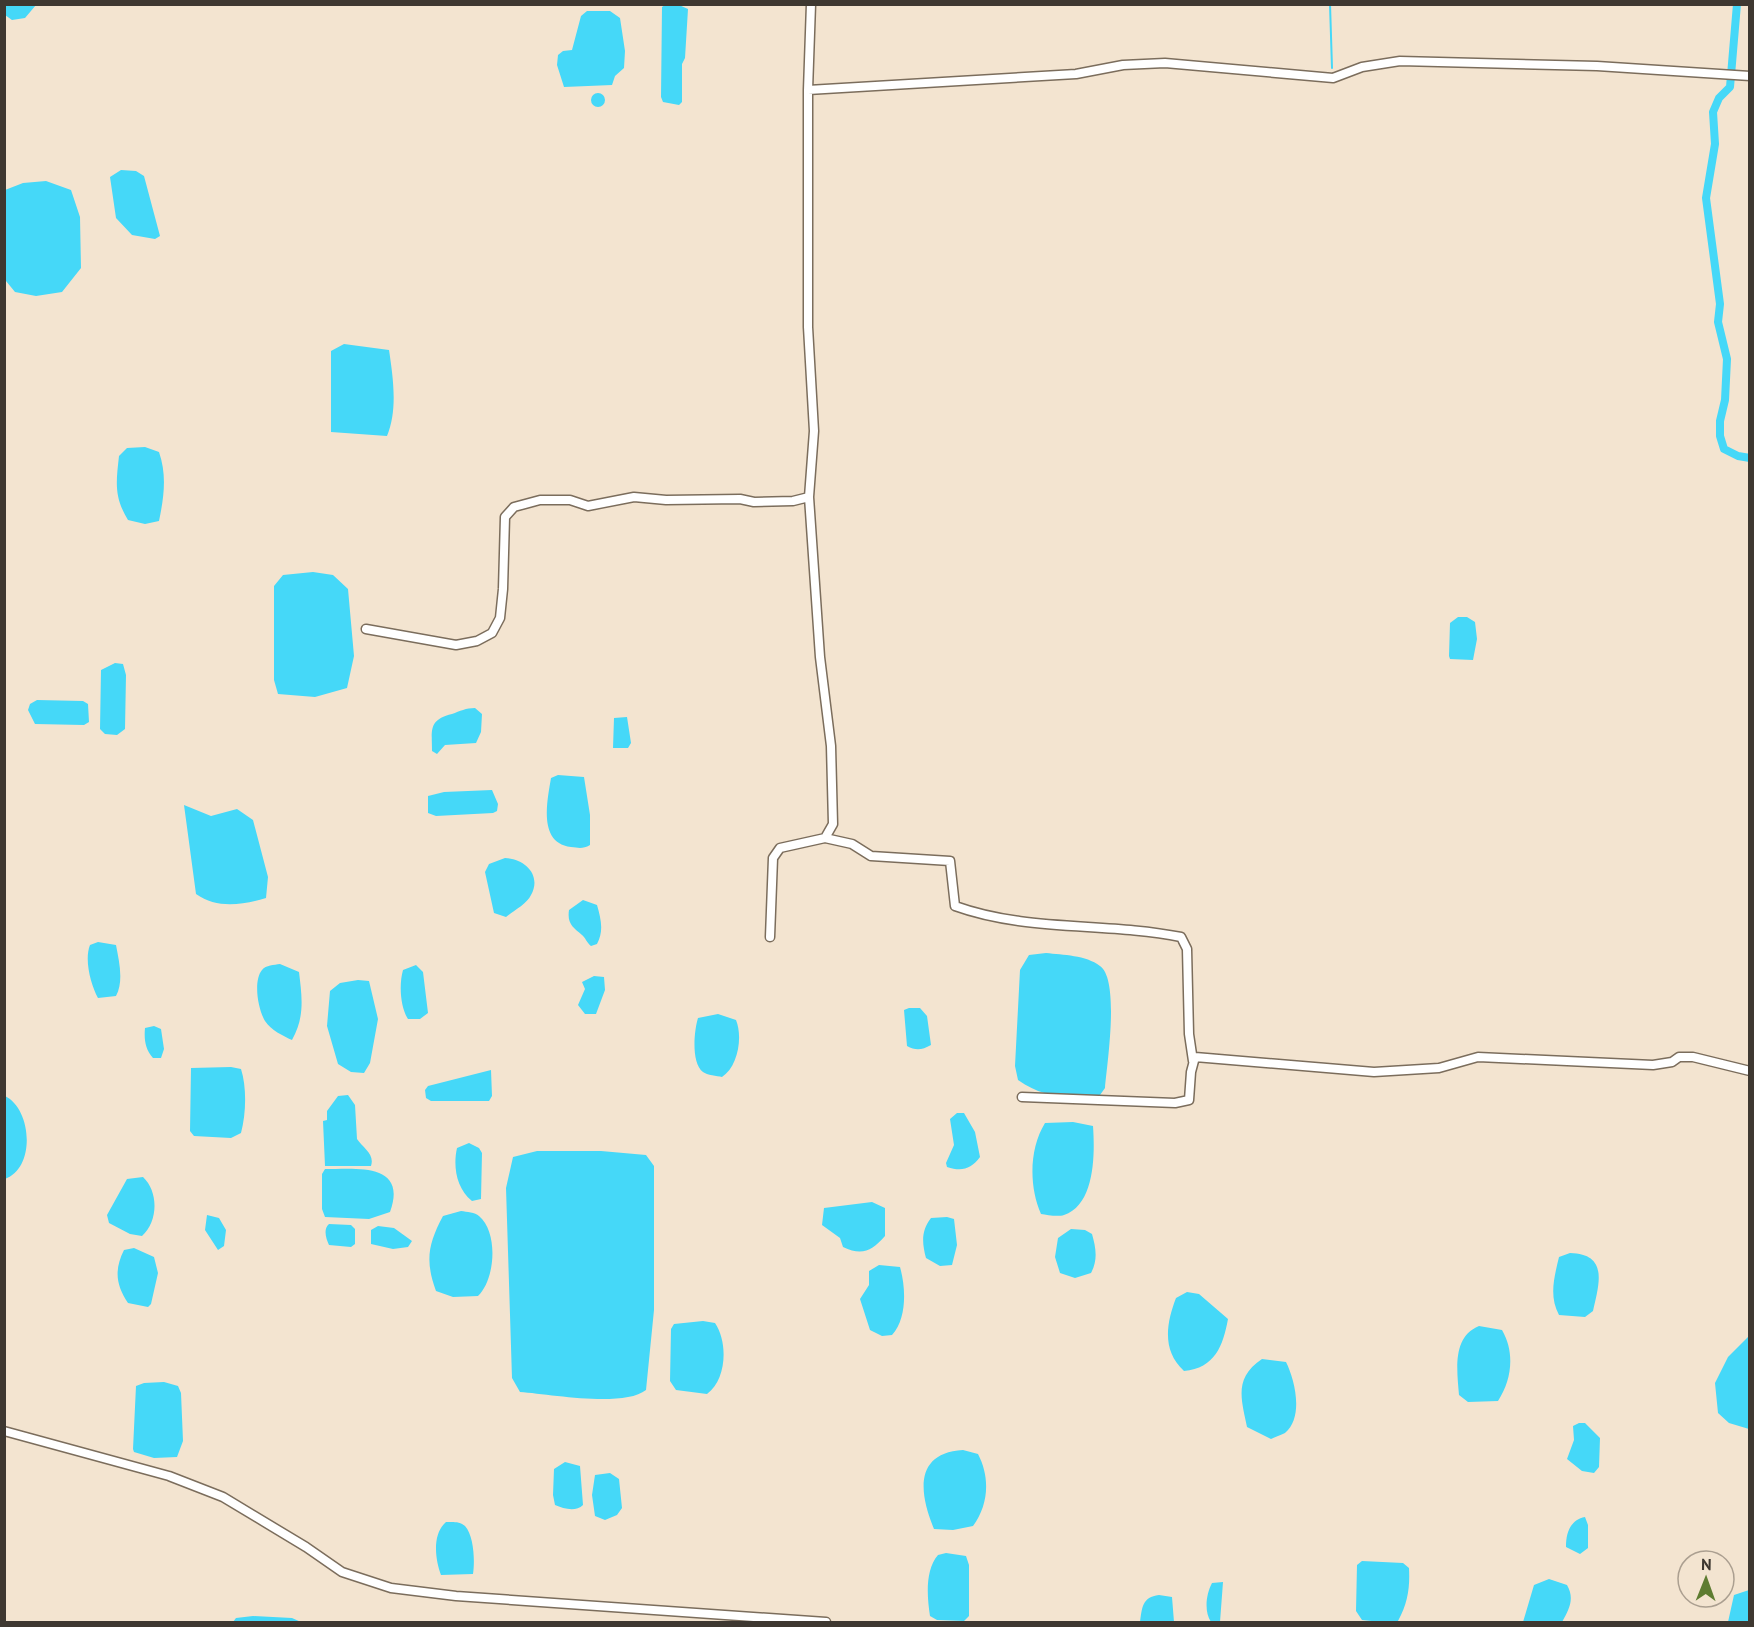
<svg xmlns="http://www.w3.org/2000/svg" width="1754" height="1627" font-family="'PT Sans',sans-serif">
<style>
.water{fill:#45d8f8}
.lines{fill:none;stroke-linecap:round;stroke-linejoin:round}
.stream{stroke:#45d8f8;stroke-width:2}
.canal{stroke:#45d8f8;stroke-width:8}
.minor-casing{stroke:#7b6d5c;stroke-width:11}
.minor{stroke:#fff;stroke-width:8}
</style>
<rect width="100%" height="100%" fill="#f3e4d0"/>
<!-- water -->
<path class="water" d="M 5,4 L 36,4 L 36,5 L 25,18 L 12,20 L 5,15 Z
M 665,5 L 679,5 L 688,9 L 685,58 L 682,64 L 682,102 L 679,105 L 663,102 L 661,97 L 662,7 Z
M 587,11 L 610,11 L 620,18 L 625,51 L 624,68 L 615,76 L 612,85 L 564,87 L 557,65 L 558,55 L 563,51 L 572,50 L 581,16 Z
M591 100a7 7 0 1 1 14 0a7 7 0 1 1-14 0Z
M 121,170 L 136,171 L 144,176 L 160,236 L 155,239 L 132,235 L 116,218 L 110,177 Z
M 46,181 L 71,190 L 80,217 L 81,268 L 62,292 L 36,296 L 15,292 L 6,281 L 5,190 L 23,183 Z
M 344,344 L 389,350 C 393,377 398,410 387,436 L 331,432 L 331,351 Z
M 145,447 L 159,452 C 167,475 164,497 159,521 L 145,524 L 128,520 C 114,497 116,483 119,456 L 127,448 Z
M 313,572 L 333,575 L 348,589 L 354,656 L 347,688 L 315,697 L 278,694 L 274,680 L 274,586 L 283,575 Z
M 1458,617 L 1467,617 L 1475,622 L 1477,639 L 1473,660 L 1450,659 L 1449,656 L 1450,623 Z
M 115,663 L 123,664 L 126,675 L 125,729 L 117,735 L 105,734 L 100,729 L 101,670 Z
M 37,700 L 83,701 L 88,704 L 89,722 L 84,725 L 35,724 L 28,710 L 30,704 Z
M 475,708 L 482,714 L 481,732 L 476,743 L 445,745 L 437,754 L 432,751 C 432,730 428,720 452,714 C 460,711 466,708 475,708 Z
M 627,717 L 631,743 L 628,748 L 613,748 L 614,718 Z
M 558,775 L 584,777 L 590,815 L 590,845 C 583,849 579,848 571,847 C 538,843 547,802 551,778 Z
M 492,790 L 498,804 L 497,811 L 493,813 L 436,816 L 428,813 L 428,796 L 444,792 Z
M 184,805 L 211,816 L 237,809 L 253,820 L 268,877 L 266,898 C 242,905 217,909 196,894 Z
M 505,858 C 525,859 542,875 531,895 C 527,904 513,911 506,917 L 494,913 L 485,872 L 489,864 Z
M 583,900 L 597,905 C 601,919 604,931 597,944 L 591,946 C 587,943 585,937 582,935 C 573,927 567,924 569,910 Z
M 98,942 L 116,945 C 119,961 124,981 116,996 L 98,998 C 91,985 84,960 90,945 Z
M 1046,953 C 1063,955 1086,955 1100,966 C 1120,980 1107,1064 1105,1088 L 1100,1095 C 1068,1096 1046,1100 1018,1080 L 1015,1066 L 1020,970 L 1029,955 Z
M 280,964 L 299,972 C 302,997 305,1017 292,1040 C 283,1036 271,1030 265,1021 C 258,1009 253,981 262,970 C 266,965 274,965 280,964 Z
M 416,965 L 423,972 L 428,1013 L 420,1019 L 408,1019 C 400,1007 399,984 403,970 Z
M 594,976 L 604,977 L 605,990 L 596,1014 L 585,1014 L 578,1005 L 585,989 L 582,982 Z
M 358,980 L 369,981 L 378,1019 L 370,1063 L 364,1073 L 351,1072 L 338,1064 L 327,1026 L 330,991 L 340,983 Z
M 909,1008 L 920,1008 L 927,1016 L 931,1045 C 922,1050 916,1051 907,1046 L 904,1010 Z
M 718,1014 L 736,1020 C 743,1037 738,1067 722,1077 C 717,1076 707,1075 703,1072 C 691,1063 694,1031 698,1018 Z
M 154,1026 L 161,1029 L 164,1049 L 161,1058 L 153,1058 C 145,1049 144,1039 145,1028 Z
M 231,1067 L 241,1069 C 247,1088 246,1114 241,1133 L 231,1138 L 194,1136 L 190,1131 L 191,1068 Z
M 491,1070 L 492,1096 L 489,1101 L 431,1101 L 426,1098 L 425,1090 L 428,1086 Z
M 348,1095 L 355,1105 L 357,1139 C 363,1148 375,1154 371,1166 L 325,1166 L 323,1121 L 327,1120 L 327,1111 L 338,1096 Z
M 5,1096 C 32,1109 36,1168 5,1179 Z
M 957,1113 L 964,1113 L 975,1132 L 980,1157 C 971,1169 962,1172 947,1167 L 946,1163 L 954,1145 L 950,1119 Z
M 1073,1122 L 1093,1126 C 1095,1154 1095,1205 1064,1215 C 1058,1217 1047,1215 1041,1214 C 1029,1187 1029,1149 1045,1123 Z
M 469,1143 L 479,1148 L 482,1153 L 481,1199 L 472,1201 C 456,1188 453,1166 457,1148 Z
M 537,1151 L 601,1151 L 646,1155 L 654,1166 L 654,1310 L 646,1390 C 623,1408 550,1394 520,1392 L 512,1378 L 506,1188 L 513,1157 Z
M 325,1169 C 356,1169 408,1162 390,1212 L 369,1219 L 325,1217 L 322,1209 L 322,1174 Z
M 143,1177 C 159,1192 158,1222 142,1236 L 130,1234 L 109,1223 L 107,1215 L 127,1179 Z
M 872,1202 L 885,1208 L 885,1236 C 872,1251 862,1256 843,1247 L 840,1238 L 822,1225 L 824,1208 Z
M 461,1211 C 467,1212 475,1212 479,1216 C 499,1233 495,1280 478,1296 L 453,1297 L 436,1291 C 425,1261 428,1244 443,1216 Z
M 207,1215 L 219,1218 L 226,1230 L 224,1246 L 218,1250 L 205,1230 Z
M 947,1217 L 954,1219 L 957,1245 L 952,1265 L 940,1266 L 926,1258 C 922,1243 921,1231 931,1218 Z
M 329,1224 L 351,1225 L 355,1229 L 355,1244 L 351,1247 L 329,1245 C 326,1239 323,1229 329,1224 Z
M 378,1226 L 394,1228 L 412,1241 L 408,1247 L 393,1249 L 371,1244 L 371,1230 Z
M 1071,1229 L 1085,1230 L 1092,1234 C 1096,1248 1098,1260 1091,1273 L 1075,1278 L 1060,1273 L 1055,1257 L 1058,1238 Z
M 134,1248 L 154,1257 L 158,1273 L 151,1304 L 148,1307 L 128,1303 C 116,1285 114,1270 124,1250 Z
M 1570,1253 C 1609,1254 1599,1284 1593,1311 L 1585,1317 L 1559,1315 C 1549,1296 1554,1278 1559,1257 Z
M 879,1265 L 900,1267 C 906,1288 907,1319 892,1335 L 882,1336 L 870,1330 L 860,1299 L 869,1285 L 869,1271 Z
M 1187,1292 L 1199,1294 L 1228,1319 C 1223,1346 1215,1368 1184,1371 C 1162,1351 1166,1324 1176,1298 Z
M 703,1321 L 715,1323 C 728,1342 727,1379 707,1394 L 676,1390 L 670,1381 L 671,1329 L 674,1324 Z
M 1479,1326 L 1502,1330 C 1515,1352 1512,1380 1498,1401 L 1468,1402 L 1459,1395 C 1457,1370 1452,1337 1479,1326 Z
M 1749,1336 L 1749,1429 L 1729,1423 L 1718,1413 L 1715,1383 L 1728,1357 Z
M 1262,1359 L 1286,1362 C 1295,1380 1304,1417 1285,1433 C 1281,1435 1275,1437 1271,1439 L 1247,1427 C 1241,1398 1234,1378 1262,1359 Z
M 164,1382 L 178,1386 L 181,1393 L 183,1441 L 177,1457 L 154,1458 L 134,1452 L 133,1449 L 136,1386 L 144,1383 Z
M 1579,1423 L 1585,1423 L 1600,1438 L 1599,1467 L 1594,1473 L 1582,1471 L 1567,1459 L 1574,1440 L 1573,1426 Z
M 963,1450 L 978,1454 C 990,1477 989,1504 973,1526 L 953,1530 L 934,1529 C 919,1493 914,1453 963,1450 Z
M 565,1462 L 580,1466 L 583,1505 C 576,1512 564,1509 555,1505 L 553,1495 L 554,1469 Z
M 610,1473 L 619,1479 L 622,1508 L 617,1515 L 605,1520 L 595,1516 L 592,1495 L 595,1475 Z
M 1585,1517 L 1588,1525 L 1588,1548 L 1580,1554 L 1566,1547 C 1566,1533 1570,1520 1585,1517 Z
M 446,1522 C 452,1522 460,1521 465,1526 C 474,1536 475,1561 473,1574 L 441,1575 C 435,1559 432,1534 446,1522 Z
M 946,1553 L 966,1556 L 969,1565 L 969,1616 L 964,1621 L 937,1620 L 930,1616 C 927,1597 925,1570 938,1555 Z
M 1362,1561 L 1403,1563 L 1409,1568 C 1410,1587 1408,1603 1398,1621 L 1381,1622 L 1362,1620 L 1356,1611 L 1357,1565 Z
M 1549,1579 L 1567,1585 C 1575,1599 1569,1609 1562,1622 L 1523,1622 L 1534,1585 Z
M 1223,1582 L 1220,1622 L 1211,1622 C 1204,1612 1206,1594 1212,1583 Z
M 1749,1590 L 1749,1622 L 1728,1622 L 1734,1595 Z
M 1159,1595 L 1172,1597 L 1174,1622 L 1140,1622 C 1142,1608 1142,1597 1159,1595 Z
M 253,1616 L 292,1618 L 301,1622 L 233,1622 L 236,1618 Z"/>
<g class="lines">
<!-- stream -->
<path class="stream" d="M 1330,4 L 1332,68"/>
<!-- canal -->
<path class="canal" d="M 1737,4 L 1730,87 L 1719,98 L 1713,112 L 1715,144 L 1706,198 L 1720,304 L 1718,322 L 1727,359 L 1725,400 L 1720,421 L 1720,436 L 1724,449 L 1738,456 L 1750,458"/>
<defs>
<path id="minor" d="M 811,4 L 808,90 L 808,327 L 814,431 L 809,497 L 820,657 L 831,746 L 833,824 L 825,838
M 808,90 L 1076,74 L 1123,65 L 1165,63 L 1333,78 L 1362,67 L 1400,61 L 1597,66 L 1750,76
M 366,629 L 456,645 L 477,641 L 492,633 L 500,618 L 503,589 L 505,517 L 514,507 L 540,500 L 570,500 L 588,506 L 634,497 L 666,500 L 740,499 L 754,502 L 793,501 L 809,497
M 770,937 L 773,858 L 780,848 L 825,838 L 852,844 L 871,856 L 950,861 L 955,906 C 1027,932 1106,922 1181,937 L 1187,949 L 1189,1034 L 1193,1061
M 1022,1097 L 1175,1103 L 1189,1100 L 1191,1072 L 1195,1057 L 1374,1072 L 1439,1068 L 1478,1057 L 1653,1065 L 1672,1062 L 1679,1057 L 1693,1057 L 1750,1071
M 4,1431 L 169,1476 L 223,1497 L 306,1547 L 342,1572 L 391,1588 L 456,1596 L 826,1622"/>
</defs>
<!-- minor casing -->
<use href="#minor" class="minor-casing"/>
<!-- minor -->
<use href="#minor" class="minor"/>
</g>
<!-- border -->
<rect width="1754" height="1627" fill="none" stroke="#3e3831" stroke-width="12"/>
<!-- north arrow -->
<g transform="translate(1706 1579) rotate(1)"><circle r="28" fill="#f3e4d0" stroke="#ab9f90" stroke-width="1.5"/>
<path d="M0-4.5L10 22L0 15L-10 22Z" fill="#5e7c31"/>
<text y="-9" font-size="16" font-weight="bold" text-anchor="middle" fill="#3e3831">N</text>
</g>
</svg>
